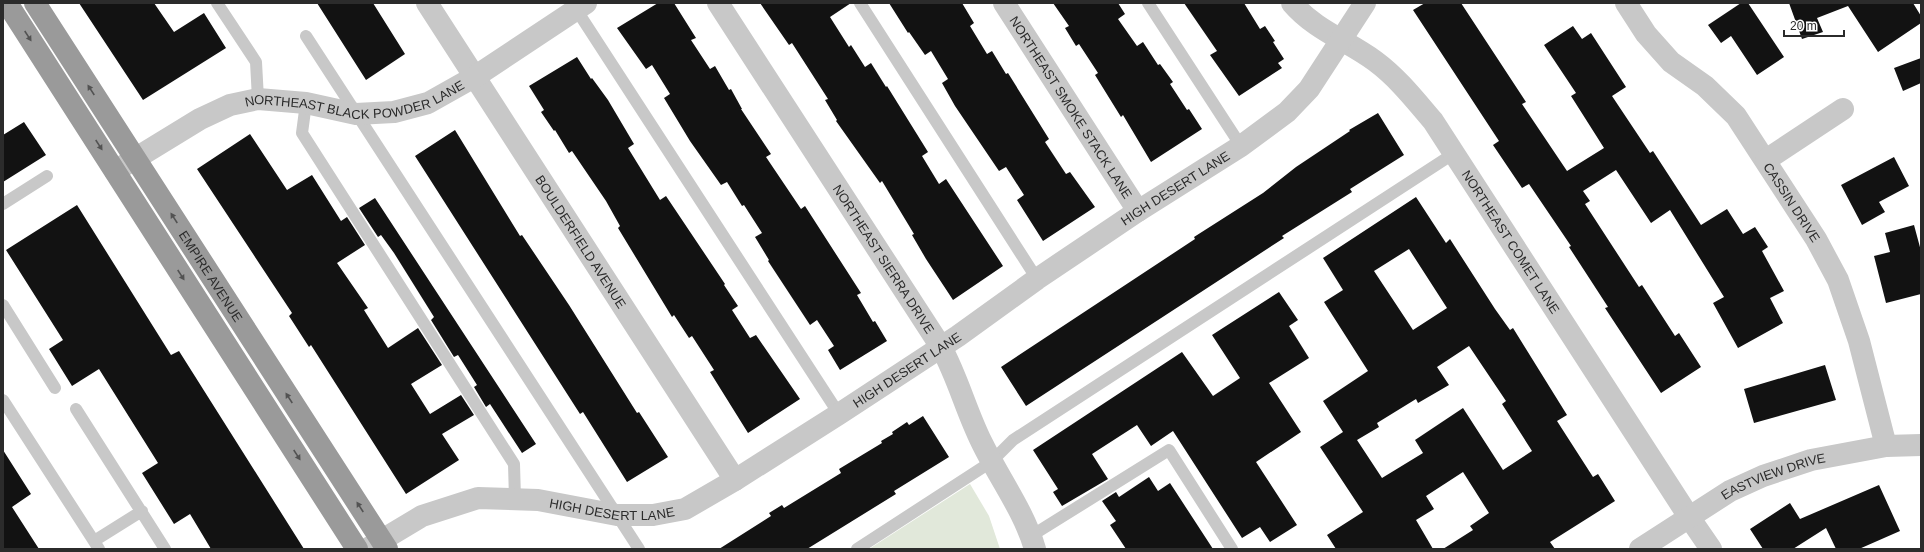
<svg xmlns="http://www.w3.org/2000/svg" width="1924" height="552" font-family="Arial,sans-serif">
<style>
.green{fill:#e1e8da}
.building{fill:#121212;fill-rule:evenodd}
.lines{fill:none;stroke-linecap:round;stroke-linejoin:round}
.service{stroke:#c8c8c8;stroke-width:12}
.minor{stroke:#c8c8c8;stroke-width:22}
.trunk{stroke:#9a9a9a;stroke-width:22}
.oneway{fill:#525252}
.labels{text-anchor:middle;dominant-baseline:central;stroke-width:4;stroke-linejoin:round;paint-order:stroke}
.street-label{font-size:13px;fill:#2b2b2b;stroke:#fff}
</style>
<rect width="100%" height="100%" fill="#fff"/>
<!-- green -->
<path class="green" d="M 970,484 L 989,516 L 1000,549 L 869,549 Z"/>
<!-- building -->
<path class="building" d="M 79,3 L 154,3 L 174,32 L 204,13 L 226,48 L 143,100 Z
M 317,3 L 373,3 L 405,54 L 366,80 Z
M 658,3 L 674,3 L 696,38 L 691,40 L 710,69 L 715,66 L 729,90 L 731,89 L 742,109 L 741,109 L 771,154 L 766,157 L 801,209 L 805,206 L 861,293 L 857,295 L 873,322 L 875,321 L 887,341 L 840,370 L 828,350 L 834,346 L 817,320 L 810,325 L 768,261 L 769,260 L 755,237 L 762,233 L 744,205 L 742,206 L 727,182 L 721,185 L 690,141 L 664,98 L 670,94 L 652,65 L 646,69 L 617,28 Z
M 760,3 L 851,3 L 830,17 L 849,47 L 851,45 L 865,67 L 871,63 L 886,87 L 887,86 L 928,152 L 922,156 L 939,184 L 946,179 L 1003,266 L 953,300 L 926,259 L 912,235 L 914,234 L 882,181 L 880,183 L 836,121 L 837,120 L 825,100 L 828,99 L 792,43 L 789,45 Z
M 889,3 L 962,3 L 974,23 L 970,26 L 987,54 L 992,51 L 1006,74 L 1008,73 L 1049,139 L 1045,142 L 1066,174 L 1070,172 L 1095,207 L 1043,241 L 1017,200 L 1024,195 L 1006,167 L 999,171 L 955,106 L 942,83 L 948,79 L 931,51 L 925,55 L 909,32 L 908,33 Z
M 1053,3 L 1118,3 L 1125,14 L 1118,19 L 1137,46 L 1143,42 L 1158,65 L 1160,64 L 1173,82 L 1170,84 L 1187,110 L 1189,109 L 1202,129 L 1151,162 L 1123,115 L 1121,117 L 1095,75 L 1098,73 L 1079,44 L 1076,46 L 1065,28 L 1069,26 Z
M 1184,3 L 1244,3 L 1260,29 L 1265,26 L 1275,41 L 1273,42 L 1284,59 L 1278,63 L 1282,68 L 1239,96 L 1210,55 L 1217,51 Z
M 1425,3 L 1461,3 L 1526,102 L 1522,104 L 1567,171 L 1604,148 L 1571,96 L 1576,93 L 1544,45 L 1573,26 L 1582,39 L 1591,33 L 1626,87 L 1612,96 L 1650,153 L 1653,151 L 1701,225 L 1727,209 L 1743,234 L 1755,227 L 1768,247 L 1762,251 L 1784,291 L 1770,298 L 1783,323 L 1738,348 L 1713,303 L 1724,297 L 1670,210 L 1651,223 L 1616,170 L 1583,191 L 1590,201 L 1585,204 L 1639,287 L 1642,285 L 1675,336 L 1679,333 L 1701,367 L 1661,393 L 1605,308 L 1608,307 L 1569,247 L 1571,246 L 1529,184 L 1522,188 L 1493,145 L 1499,141 L 1413,10 Z
M 1741,3 L 1748,3 L 1784,57 L 1757,75 L 1731,36 L 1721,43 L 1708,25 Z
M 1789,3 L 1913,3 L 1921,16 L 1921,23 L 1878,52 L 1848,6 L 1817,18 L 1823,32 L 1802,39 Z
M 577,57 L 591,79 L 592,78 L 608,100 L 634,144 L 628,148 L 660,200 L 666,196 L 725,284 L 724,285 L 738,306 L 732,310 L 750,338 L 756,335 L 800,399 L 748,433 L 710,372 L 714,370 L 692,336 L 689,338 L 674,315 L 672,317 L 618,228 L 620,226 L 606,201 L 572,151 L 569,153 L 555,130 L 554,131 L 541,112 L 544,110 L 529,86 Z
M 1921,58 L 1921,83 L 1903,91 L 1894,68 Z
M 1378,113 L 1404,155 L 1350,189 L 1352,192 L 1282,236 L 1284,238 L 1026,406 L 1001,367 L 1195,239 L 1194,237 L 1263,193 L 1296,167 L 1350,131 L 1349,130 Z
M 24,122 L 46,155 L 3,182 L 3,135 Z
M 455,130 L 520,236 L 522,235 L 569,305 L 637,413 L 639,412 L 668,457 L 627,482 L 583,412 L 580,414 L 415,156 Z
M 250,134 L 287,190 L 312,175 L 341,221 L 347,217 L 365,245 L 337,263 L 368,308 L 364,310 L 388,348 L 418,328 L 442,365 L 411,384 L 430,414 L 461,395 L 474,415 L 442,434 L 459,460 L 406,494 L 311,345 L 309,347 L 289,316 L 292,313 L 197,169 Z
M 1894,157 L 1909,186 L 1879,202 L 1885,212 L 1862,225 L 1841,185 Z
M 1416,197 L 1446,243 L 1450,239 L 1495,309 L 1510,330 L 1513,328 L 1567,415 L 1557,421 L 1593,477 L 1598,474 L 1615,501 L 1550,542 L 1555,549 L 1443,549 L 1473,530 L 1470,526 L 1489,513 L 1463,472 L 1426,496 L 1434,509 L 1416,520 L 1433,549 L 1336,549 L 1327,535 L 1363,512 L 1320,447 L 1343,432 L 1323,401 L 1368,371 L 1324,302 L 1343,290 L 1323,258 ZM 1409,249 L 1447,308 L 1413,330 L 1374,271 ZM 1469,346 L 1506,401 L 1502,404 L 1532,451 L 1503,470 L 1463,408 L 1415,440 L 1423,453 L 1382,478 L 1357,440 L 1379,427 L 1377,423 L 1416,399 L 1418,403 L 1449,385 L 1437,367 Z
M 375,198 L 536,444 L 522,453 L 490,404 L 486,407 L 474,387 L 477,385 L 458,355 L 454,357 L 431,320 L 434,317 L 394,253 L 381,235 L 378,237 L 359,208 Z
M 77,205 L 171,355 L 179,351 L 304,549 L 211,549 L 190,514 L 174,524 L 142,473 L 158,463 L 99,369 L 72,386 L 49,349 L 63,340 L 6,250 Z
M 1914,225 L 1921,251 L 1921,294 L 1886,303 L 1874,256 L 1890,252 L 1885,233 Z
M 1279,292 L 1298,320 L 1289,326 L 1309,358 L 1269,383 L 1301,432 L 1256,462 L 1297,525 L 1270,542 L 1260,527 L 1242,538 L 1173,431 L 1151,446 L 1137,425 L 1092,454 L 1108,479 L 1062,506 L 1053,492 L 1058,489 L 1033,450 L 1182,352 L 1213,396 L 1240,378 L 1212,335 Z
M 1825,365 L 1836,400 L 1754,423 L 1744,389 Z
M 923,416 L 949,457 L 894,491 L 896,494 L 807,549 L 719,549 L 771,516 L 769,513 L 782,505 L 784,508 L 841,473 L 839,469 L 882,443 L 881,441 L 893,434 L 892,432 L 907,422 L 909,425 Z
M 3,450 L 31,494 L 12,507 L 39,549 L 3,549 Z
M 1149,477 L 1158,491 L 1170,483 L 1213,549 L 1126,549 L 1110,525 L 1116,521 L 1102,501 L 1116,492 L 1119,497 Z
M 1879,485 L 1900,531 L 1859,549 L 1836,549 L 1826,528 L 1793,549 L 1763,549 L 1750,529 L 1790,503 L 1800,519 Z"/>
<g class="lines">
<!-- service -->
<path class="service" d="M 217,3 L 256,62 L 258,99
M 860,3 L 1037,279
M 1148,3 L 1241,146
M 576,9 L 839,414
M 306,36 L 639,549
M 306,103 L 302,133 L 514,464 L 515,499
M 3,204 L 47,176
M 3,305 L 55,388
M 3,400 L 99,549
M 76,409 L 165,549
M 1031,536 L 1169,450 L 1232,549
M 94,541 L 142,511
M 857,549 L 991,462 L 1013,440 L 1453,154"/>
<!-- minor -->
<g class="minor">
<path id="s1" d="M 427,3 L 735,480"/>
<path id="s2" d="M 718,3 L 941,347 C 958,378 966,411 982,443 C 999,478 1024,511 1035,549"/>
<path id="s3" d="M 1004,3 L 1138,211"/>
<path id="s4" d="M 1292,3 C 1315,30 1348,41 1375,61 C 1398,78 1415,100 1433,121 L 1689,517 L 1711,549"/>
<path id="s5" d="M 1626,3 L 1646,34 L 1671,62 L 1705,86 L 1736,116 L 1816,239 L 1838,280 L 1859,341 L 1886,446"/>
<path d="M 1766,160 L 1843,109"/>
<path id="s6" d="M 115,171 L 200,119 L 230,105 L 258,99 L 306,103 L 356,114 L 394,112 L 428,103 L 476,76 L 586,3"/>
<path id="s7" d="M 367,549 L 422,516 L 478,498 L 538,500 L 617,515 L 653,515 L 685,509 L 735,480 L 839,414 L 958,336 L 1037,279 L 1138,211 L 1241,146 L 1287,112 L 1309,89 L 1365,3"/>
<path id="s8" d="M 1640,549 L 1730,491 L 1763,476 L 1811,460 L 1886,446 L 1921,445"/>
</g>
<!-- trunk -->
<g class="trunk">
<path d="M 7,3 L 357,549"/>
<path id="s9" d="M 35,3 L 387,549"/>
</g>
</g>
<!-- one-way arrows -->
<defs><path id="oneway-solid" d="M-6-.8H1V-3.2L6.5 0L1 3.2V.8H-6Z"/></defs>
<g class="oneway">
<use href="#oneway-solid" transform="translate(28 36) rotate(57)"/>
<use href="#oneway-solid" transform="translate(91 90) rotate(-123)"/>
<use href="#oneway-solid" transform="translate(99 145) rotate(57)"/>
<use href="#oneway-solid" transform="translate(174 218) rotate(-123)"/>
<use href="#oneway-solid" transform="translate(181 275) rotate(57)"/>
<use href="#oneway-solid" transform="translate(289 398) rotate(-123)"/>
<use href="#oneway-solid" transform="translate(297 455) rotate(57)"/>
<use href="#oneway-solid" transform="translate(360 507) rotate(-123)"/>
</g>
<g class="labels">
<!-- street labels -->
<g class="street-label">
<text stroke="none"><textPath href="#s6" startOffset="261">NORTHEAST BLACK POWDER LANE</textPath></text>
<text stroke="none"><textPath href="#s3" startOffset="124">NORTHEAST SMOKE STACK LANE</textPath></text>
<text stroke="none"><textPath href="#s7" startOffset="918">HIGH DESERT LANE</textPath></text>
<text stroke="none"><textPath href="#s5" startOffset="262">CASSIN DRIVE</textPath></text>
<text stroke="none"><textPath href="#s1" startOffset="284">BOULDERFIELD AVENUE</textPath></text>
<text stroke="none"><textPath href="#s4" startOffset="329">NORTHEAST COMET LANE</textPath></text>
<text stroke="none"><textPath href="#s2" startOffset="305">NORTHEAST SIERRA DRIVE</textPath></text>
<text stroke="none"><textPath href="#s9" startOffset="325">EMPIRE AVENUE</textPath></text>
<text stroke="none"><textPath href="#s7" startOffset="594">HIGH DESERT LANE</textPath></text>
<text stroke="none"><textPath href="#s8" startOffset="153">EASTVIEW DRIVE</textPath></text>
<text stroke="none"><textPath href="#s7" startOffset="258">HIGH DESERT LANE</textPath></text>
</g>
</g>
<!-- border -->
<rect width="1924" height="552" fill="none" stroke="#2b2b2b" stroke-width="8"/>
<!-- scale -->
<path d="M1784 30v6h60v-6" fill="none" stroke="#2b2b2b" stroke-width="2"/>
<text x="1790" y="30" font-size="12" fill="#2b2b2b" stroke="#ffffff" stroke-width="3" paint-order="stroke">20 m</text>
</svg>
